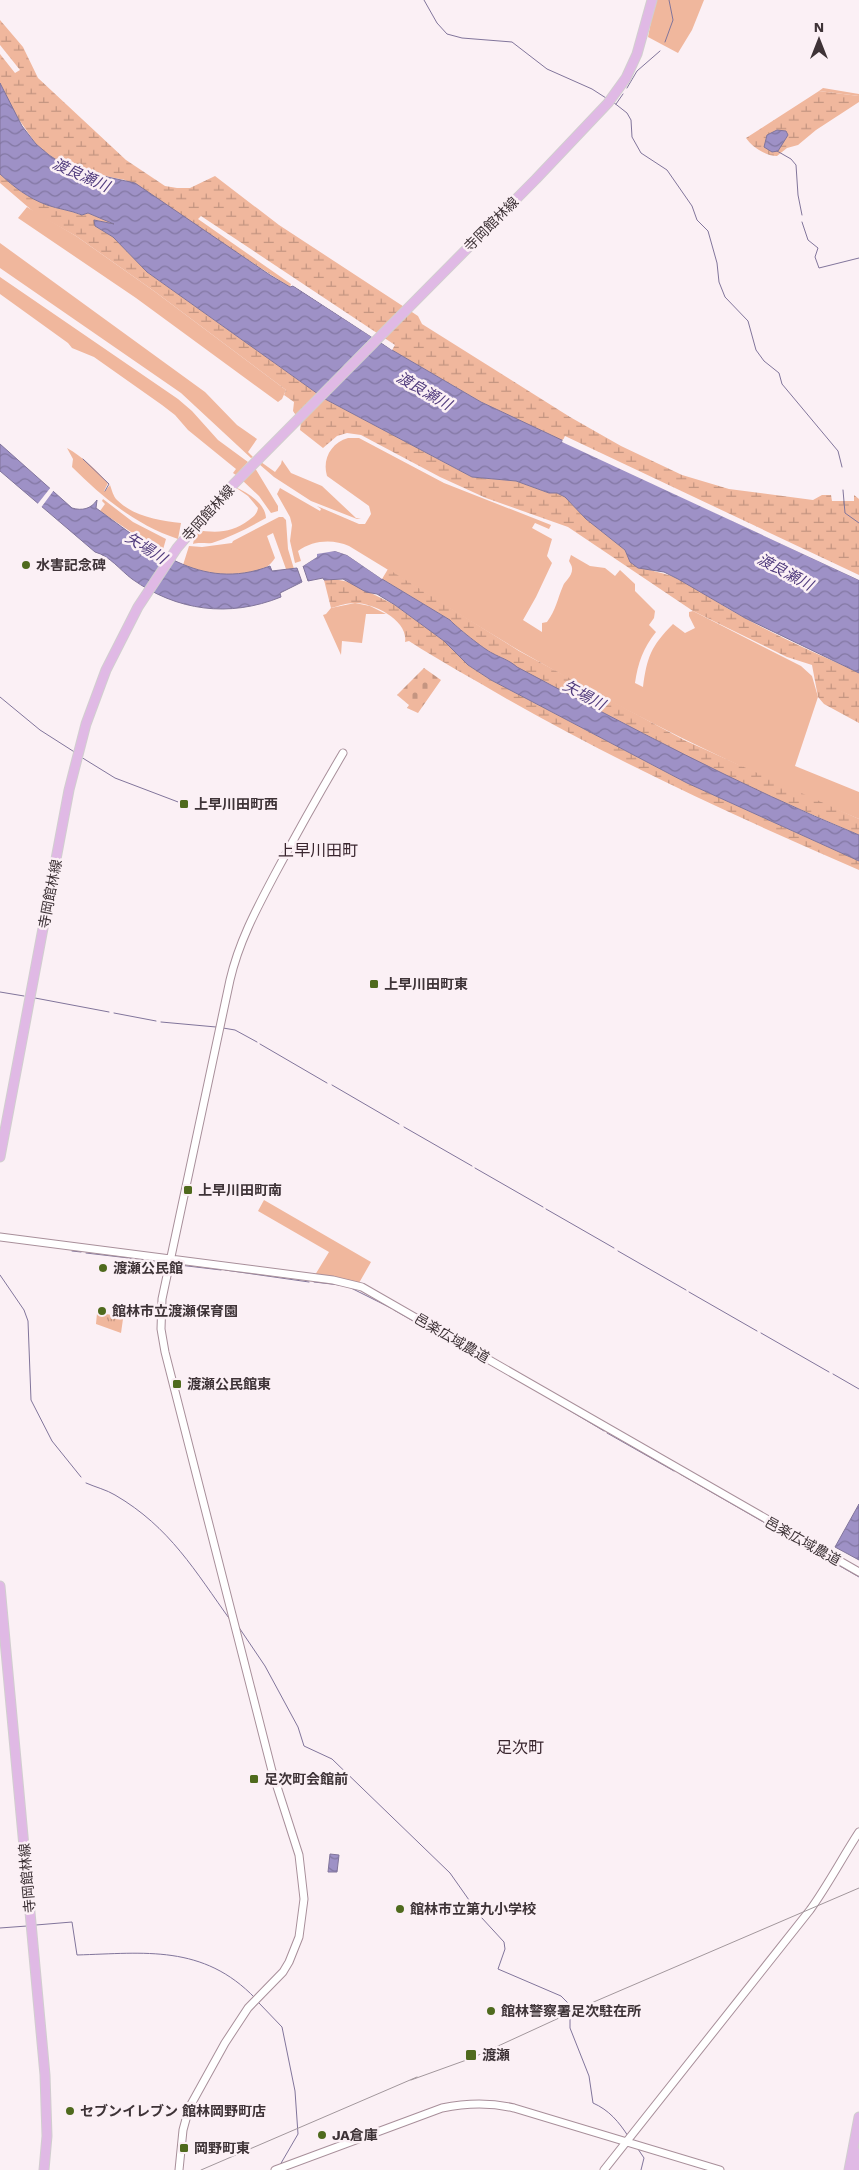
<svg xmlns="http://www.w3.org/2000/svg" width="859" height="2170" font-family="'Work Sans','Noto Sans JP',sans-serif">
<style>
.grass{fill:#f0b79d}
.wetland{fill:url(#wetland-marsh)}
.cemetery{fill:url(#cemetery-stones)}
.park{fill:url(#park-tufts)}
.water{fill:url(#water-waves);stroke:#81759b}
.pier{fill:#fbf0f5}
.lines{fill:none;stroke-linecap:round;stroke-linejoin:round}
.stream{stroke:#81759b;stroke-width:1}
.minor-casing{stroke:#a88f9a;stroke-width:9}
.major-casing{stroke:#d1cecf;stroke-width:11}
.minor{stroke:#fff;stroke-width:7}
.major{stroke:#e0b9e5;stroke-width:9}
.rail{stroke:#a2979c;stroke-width:1}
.poi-dot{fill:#4f6a1d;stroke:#fbf0f5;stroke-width:2}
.labels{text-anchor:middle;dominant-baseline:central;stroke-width:5;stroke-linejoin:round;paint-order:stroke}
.street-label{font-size:14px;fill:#3e3337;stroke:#fbf0f5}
.poi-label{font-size:14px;font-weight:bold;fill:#3e3337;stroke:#fbf0f5;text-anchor:start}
.water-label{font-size:15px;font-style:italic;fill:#503b7d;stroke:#fbf0f5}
.quarter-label{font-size:16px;fill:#3a262f;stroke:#fbf0f5}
</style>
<defs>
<pattern id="wetland-marsh" width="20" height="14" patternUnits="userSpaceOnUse" patternTransform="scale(1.25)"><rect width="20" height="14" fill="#f0b79d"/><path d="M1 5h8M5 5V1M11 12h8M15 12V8" fill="none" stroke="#c49581"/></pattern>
<pattern id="cemetery-stones" width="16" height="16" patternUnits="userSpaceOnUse" patternTransform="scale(1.25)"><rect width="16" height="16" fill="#f0b79d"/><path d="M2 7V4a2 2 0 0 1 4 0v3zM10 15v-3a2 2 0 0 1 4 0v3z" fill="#c49581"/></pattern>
<pattern id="park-tufts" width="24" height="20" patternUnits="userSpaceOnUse" patternTransform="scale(1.25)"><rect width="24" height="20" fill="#f0b79d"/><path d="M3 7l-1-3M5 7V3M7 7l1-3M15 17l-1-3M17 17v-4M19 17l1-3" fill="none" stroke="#c49581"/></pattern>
<pattern id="water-waves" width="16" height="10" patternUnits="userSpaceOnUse" patternTransform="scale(1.25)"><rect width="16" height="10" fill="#9e91c6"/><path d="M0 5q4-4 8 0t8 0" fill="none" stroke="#8277a2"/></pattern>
</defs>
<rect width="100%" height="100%" fill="#fbf0f5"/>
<!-- grass -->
<path class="grass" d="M 655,0 L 704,0 L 692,30 L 678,53 L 648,37 Z
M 823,88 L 859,94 L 859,96 L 819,91 Z
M 27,207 L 76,236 L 154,291 L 286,390 L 282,399 L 278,402 L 136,298 L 18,218 Z
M 0,243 L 205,392 L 237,425 L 257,439 L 248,452 L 253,457 L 251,458 L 181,393 L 0,268 Z
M 0,277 L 178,399 L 192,411 L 218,440 L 248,462 L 236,475 L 233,473 L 236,469 L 188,430 L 175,415 L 162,405 L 94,357 L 72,348 L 68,343 L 0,294 Z
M 348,438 L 359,438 L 444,483 L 551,525 L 549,529 L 535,523 L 532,528 L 552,539 L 547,556 L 552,563 L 536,597 L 523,620 L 542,632 L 542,623 L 547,622 C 556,610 557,600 563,586 C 565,581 573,576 572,568 C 572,566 570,563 569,561 L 571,555 L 590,566 L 605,568 L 615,576 L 620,570 L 635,584 L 635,591 L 655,611 L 654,618 L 649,625 L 656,632 C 643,648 638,663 635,683 L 643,687 C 647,657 651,646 673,624 L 685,633 L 695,628 L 689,616 L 689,612 L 693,611 L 801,666 L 812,676 L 818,697 L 795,766 L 859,792 L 859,819 C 743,770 629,714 520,651 C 462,617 406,580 349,546 C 333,539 313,540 298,551 L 301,561 L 295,563 L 290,541 L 292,525 L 290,517 L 277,494 L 280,488 L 320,511 L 321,509 L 317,506 L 359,524 L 365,524 L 371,514 L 369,506 L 327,476 C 322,459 331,443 348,438 Z
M 67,448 C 83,457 96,470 108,483 L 104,491 L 105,491 L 110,485 C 112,490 113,496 117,500 C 133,516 159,521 181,523 L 178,539 C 136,525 103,498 72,467 L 73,459 Z
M 282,460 L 291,473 L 322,486 L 356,518 L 361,519 L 357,519 L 311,501 L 274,477 L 259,464 L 261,462 L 275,472 L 281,464 Z
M 255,468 L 278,506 L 278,511 L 271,513 L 259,496 L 242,480 Z
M 235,487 C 248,493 265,503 266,518 C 248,528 231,537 212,543 C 207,544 199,542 193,544 L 196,530 C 217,533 232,533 249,520 C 254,516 257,514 258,508 L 248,496 Z
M 103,499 L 133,522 L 166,539 L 162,553 L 100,511 L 105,504 L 102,501 Z
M 279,517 L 283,517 L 286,520 L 288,549 L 294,569 L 286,569 L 273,533 L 267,536 L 275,558 C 258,585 208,575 183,565 L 189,546 L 202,547 L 232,543 L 233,541 Z
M 355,603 L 370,606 L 386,614 L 366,614 L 362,643 L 342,641 L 341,655 L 323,615 L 326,614 L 331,608 Z
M 264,1200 L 371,1262 L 359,1283 L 315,1275 L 329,1252 L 258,1211 Z"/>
<!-- wetland -->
<path class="wetland" d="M 0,20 L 23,47 L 38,78 L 126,160 L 165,186 L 177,188 L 190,188 L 215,176 L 279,225 L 418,316 L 422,324 L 570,417 L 621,446 L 682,475 L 729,489 L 813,500 L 822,495 L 831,495 L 832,501 L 854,501 L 854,495 L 859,499 L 859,575 L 565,436 L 562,442 L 481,402 L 392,350 L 395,345 L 201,216 L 198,219 L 291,284 L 290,287 L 125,180 L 89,173 L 64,165 L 49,155 L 36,144 L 13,111 L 0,83 L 0,54 L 15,73 L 20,70 L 0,45 Z
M 819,91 L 859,96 L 859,102 L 816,130 L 798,145 L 787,148 L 777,156 C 766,156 752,147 746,138 Z
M 0,174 C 14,187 28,198 47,205 C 58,209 70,210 81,215 L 88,213 L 117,225 L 95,220 L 95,226 L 113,237 L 147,272 L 325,399 L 472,477 L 516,481 L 549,493 L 557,493 L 565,497 L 586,519 L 625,550 C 631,571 660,570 676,578 C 700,590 722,606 745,618 C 782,639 821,655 859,673 L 859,723 L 824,704 L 818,697 L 812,665 L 787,657 L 693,611 L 568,527 L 486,498 L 440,477 L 361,435 L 347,433 L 337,436 L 323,448 L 300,430 L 301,422 L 293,411 L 294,402 L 284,395 L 286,390 L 154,291 L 76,236 L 35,213 L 0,183 Z
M 388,569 L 519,651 L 684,740 L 859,819 L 859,835 L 728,778 L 516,667 C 509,660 501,658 491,653 C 485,650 455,626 450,620 L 382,579 Z
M 334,579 L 349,582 L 395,605 L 444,641 L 468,665 L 491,680 L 687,783 L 859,861 L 859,870 C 739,818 621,764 507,699 C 474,679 441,662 409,641 L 405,642 C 409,621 373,602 354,603 C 347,603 338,606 331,608 L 324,580 Z"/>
<!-- cemetery -->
<path class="cemetery" d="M 424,668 L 441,680 L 418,713 L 407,708 L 409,705 L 397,695 Z"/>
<!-- park -->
<path class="park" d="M 97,1313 L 121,1316 L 123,1319 L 121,1333 L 96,1324 Z"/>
<!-- water -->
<path class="water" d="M 0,83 L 22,126 L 36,144 L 49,155 L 64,165 L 89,173 L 135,183 L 270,275 L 290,287 L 293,286 L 392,350 L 481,402 L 859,580 L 859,673 L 745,618 L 678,579 L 664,572 L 638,568 L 630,562 L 625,550 L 586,519 L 565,497 L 557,493 L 549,493 L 516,481 L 472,477 L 325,399 L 147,272 L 113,237 L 95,226 L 94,220 L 114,224 L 88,213 L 82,215 C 70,210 58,209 47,205 C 28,198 14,187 0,174 Z
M 777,130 L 786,131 L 788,135 L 778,151 L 772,152 L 764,147 L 767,135 Z
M 0,444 L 72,508 C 82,511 91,509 97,500 L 96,508 C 150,547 200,593 270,566 L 272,571 L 297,568 L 302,582 L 280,593 L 281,597 C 229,618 177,611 132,579 C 120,570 110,556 95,552 L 0,471 Z
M 326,551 L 335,551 L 347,555 L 382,579 L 450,620 C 455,626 485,650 492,653 C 501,658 509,660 517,667 C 630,727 740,786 859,835 L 859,861 L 687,783 L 491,680 L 468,665 L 444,641 L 395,605 L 377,594 L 366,592 L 343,579 L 324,580 L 323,578 L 308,581 L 303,566 L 317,557 L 316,554 Z
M 859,1504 L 859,1560 L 835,1547 Z
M 330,1854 L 339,1855 L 337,1872 L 328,1872 Z"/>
<!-- pier -->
<path class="pier" d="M 291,284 L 295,284 L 393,348 L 392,350 L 379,341 L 322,399 L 315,395 L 372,337 Z
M 563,439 L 836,566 L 859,577 L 859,580 L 562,442 Z
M 51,487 L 54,490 L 40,509 L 36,506 Z
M 326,548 L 336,548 L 348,553 L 383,577 L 382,579 L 347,555 L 335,551 L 317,554 L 317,557 L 303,566 L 302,563 L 314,556 L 315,552 Z"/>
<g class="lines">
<!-- stream -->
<path class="stream" d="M 424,0 L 437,23 L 447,34 L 462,38 L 512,42 L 547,69 L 592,89 L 606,98
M 665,42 L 673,20 L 669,0
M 627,88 L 637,71 L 660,51
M 613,102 L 627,113 L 631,120 L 632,137 L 641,153 L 667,170 L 692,206 L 697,220 L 708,231 L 717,263 L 719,282 L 725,297 L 748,321 L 756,350 L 764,361 L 779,373 L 782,384 L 838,451 L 842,467
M 616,104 L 623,94
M 777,151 L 791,159 L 796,165 L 798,195 L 802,215
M 802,222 L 808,240 L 818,248 L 815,257 L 819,268 L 859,258
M 83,459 L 109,484 L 105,491
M 843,490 L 845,513 L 859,523
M 0,697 L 40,730 L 76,753
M 81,757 L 115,778 L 186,805
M 0,992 L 24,996
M 35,998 L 109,1012
M 114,1013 L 156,1021
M 161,1022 L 216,1027
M 223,1028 L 235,1030 L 257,1042
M 260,1044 L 327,1083
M 332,1085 L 399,1124
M 404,1127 L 472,1166
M 475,1168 L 543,1207
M 546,1209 L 614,1248
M 72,1251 L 81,1252
M 618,1251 L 686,1290
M 86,1253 L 146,1260
M 150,1260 L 162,1262
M 179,1265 L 221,1270
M 225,1270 L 309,1282
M 0,1275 L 24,1310 L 28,1321 L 31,1400 L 52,1441 L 81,1477
M 314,1282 L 340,1285
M 351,1288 L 391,1308
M 689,1292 L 757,1331
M 394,1310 L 462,1349
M 761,1333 L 829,1372
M 465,1350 L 533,1389
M 833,1374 L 859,1389
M 537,1391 L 604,1431
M 607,1433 L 674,1471
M 680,1474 L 859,1577
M 86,1483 C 95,1487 107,1490 115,1495 C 170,1527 195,1571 231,1621
M 238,1626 L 265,1666 L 298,1727 L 304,1746 L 332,1759 L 450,1873 L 481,1917 L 504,1942 L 505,1949 L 498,1969 L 561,1996 L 570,2005 L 570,2028 L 589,2076 L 593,2103 C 609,2110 619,2122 628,2136
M 36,1925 L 72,1922 L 77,1955 C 145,1953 203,1944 255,1998
M 0,1928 L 27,1926
M 259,2003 L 282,2027 L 295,2091 L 298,2134 L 280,2165
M 638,2149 L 644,2158 L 641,2170"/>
<defs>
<path id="minor" d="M 0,1237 L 333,1280 L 362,1287 L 859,1572
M 179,2170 L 183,2130 L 189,2108 L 225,2043 L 248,2008 L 283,1972 L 289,1962 L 299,1937 L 304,1899 L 299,1855 L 272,1771 L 165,1352 L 161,1329 L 162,1299 L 230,980 C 239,941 257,908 275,874 C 297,833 320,792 343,753
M 275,2170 L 442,2108 C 466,2103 489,2102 514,2108 L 720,2170
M 604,2170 L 810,1910 C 828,1885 842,1858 859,1832"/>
<path id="major" d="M 0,1157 L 69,790 L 86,724 L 106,670 L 138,607 L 177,548 L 217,501 L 536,179 L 608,103 L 626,78 L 637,54 L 652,0
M 0,1586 L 45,2075 L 47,2136 L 44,2170
M 849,2170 L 859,2117
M 856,2170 L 859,2153"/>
</defs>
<!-- minor casing -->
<use href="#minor" class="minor-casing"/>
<!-- major casing -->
<use href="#major" class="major-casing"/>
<!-- minor -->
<use href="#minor" class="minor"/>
<!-- major -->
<use href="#major" class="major"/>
<!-- rail -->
<path class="rail" d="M 411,2080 L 472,2058 L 596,2001 L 859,1888
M 201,2170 L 417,2077"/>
</g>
<!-- markers -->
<g class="poi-dot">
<circle cx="26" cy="565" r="5"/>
<rect x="179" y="799" width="10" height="10" rx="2.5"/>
<rect x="369" y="979" width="10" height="10" rx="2.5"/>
<rect x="183" y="1185" width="10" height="10" rx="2.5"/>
<circle cx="103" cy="1268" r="5"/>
<circle cx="102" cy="1311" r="5"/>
<rect x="172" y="1379" width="10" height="10" rx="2.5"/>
<rect x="249" y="1774" width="10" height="10" rx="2.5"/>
<circle cx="400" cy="1909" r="5"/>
<circle cx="491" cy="2011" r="5"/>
<rect x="465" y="2049" width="12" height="12" rx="2.5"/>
<circle cx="70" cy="2111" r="5"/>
<circle cx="322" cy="2135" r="5"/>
<rect x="179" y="2143" width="10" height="10" rx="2.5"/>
</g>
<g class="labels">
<!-- street labels -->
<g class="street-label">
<text transform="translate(491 224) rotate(-45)">寺岡館林線</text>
<text transform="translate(208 513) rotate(-48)">寺岡館林線</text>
<text transform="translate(50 894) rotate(-79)">寺岡館林線</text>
<text transform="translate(452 1338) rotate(30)">邑楽広域農道</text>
<text transform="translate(803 1541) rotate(29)">邑楽広域農道</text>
<text transform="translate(27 1878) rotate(-95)">寺岡館林線</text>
</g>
<!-- poi labels -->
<g class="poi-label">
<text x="36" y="565">水害記念碑</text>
<text x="194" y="804">上早川田町西</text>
<text x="384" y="984">上早川田町東</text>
<text x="198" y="1190">上早川田町南</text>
<text x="113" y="1268">渡瀬公民館</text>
<text x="112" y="1311">館林市立渡瀬保育園</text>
<text x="187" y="1384">渡瀬公民館東</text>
<text x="264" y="1779">足次町会館前</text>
<text x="410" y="1909">館林市立第九小学校</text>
<text x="501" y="2011">館林警察署足次駐在所</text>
<text x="482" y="2055">渡瀬</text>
<text x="80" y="2111">セブンイレブン 館林岡野町店</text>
<text x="332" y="2135">JA倉庫</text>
<text x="194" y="2148">岡野町東</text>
</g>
<!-- water labels -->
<g class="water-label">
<text transform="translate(81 175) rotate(24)">渡良瀬川</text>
<text transform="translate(424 391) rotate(30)">渡良瀬川</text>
<text transform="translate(146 548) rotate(32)">矢場川</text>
<text transform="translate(785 572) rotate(28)">渡良瀬川</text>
<text transform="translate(584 695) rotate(28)">矢場川</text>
</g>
<!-- quarter labels -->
<g class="quarter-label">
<text x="318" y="850">上早川田町</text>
<text x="520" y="1747">足次町</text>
</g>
</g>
<!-- north arrow -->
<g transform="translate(819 40)" stroke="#fbf0f5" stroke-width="4" paint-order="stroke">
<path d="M0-4L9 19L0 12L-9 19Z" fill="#3e3337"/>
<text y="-8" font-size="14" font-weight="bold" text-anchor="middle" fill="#3e3337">N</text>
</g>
</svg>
